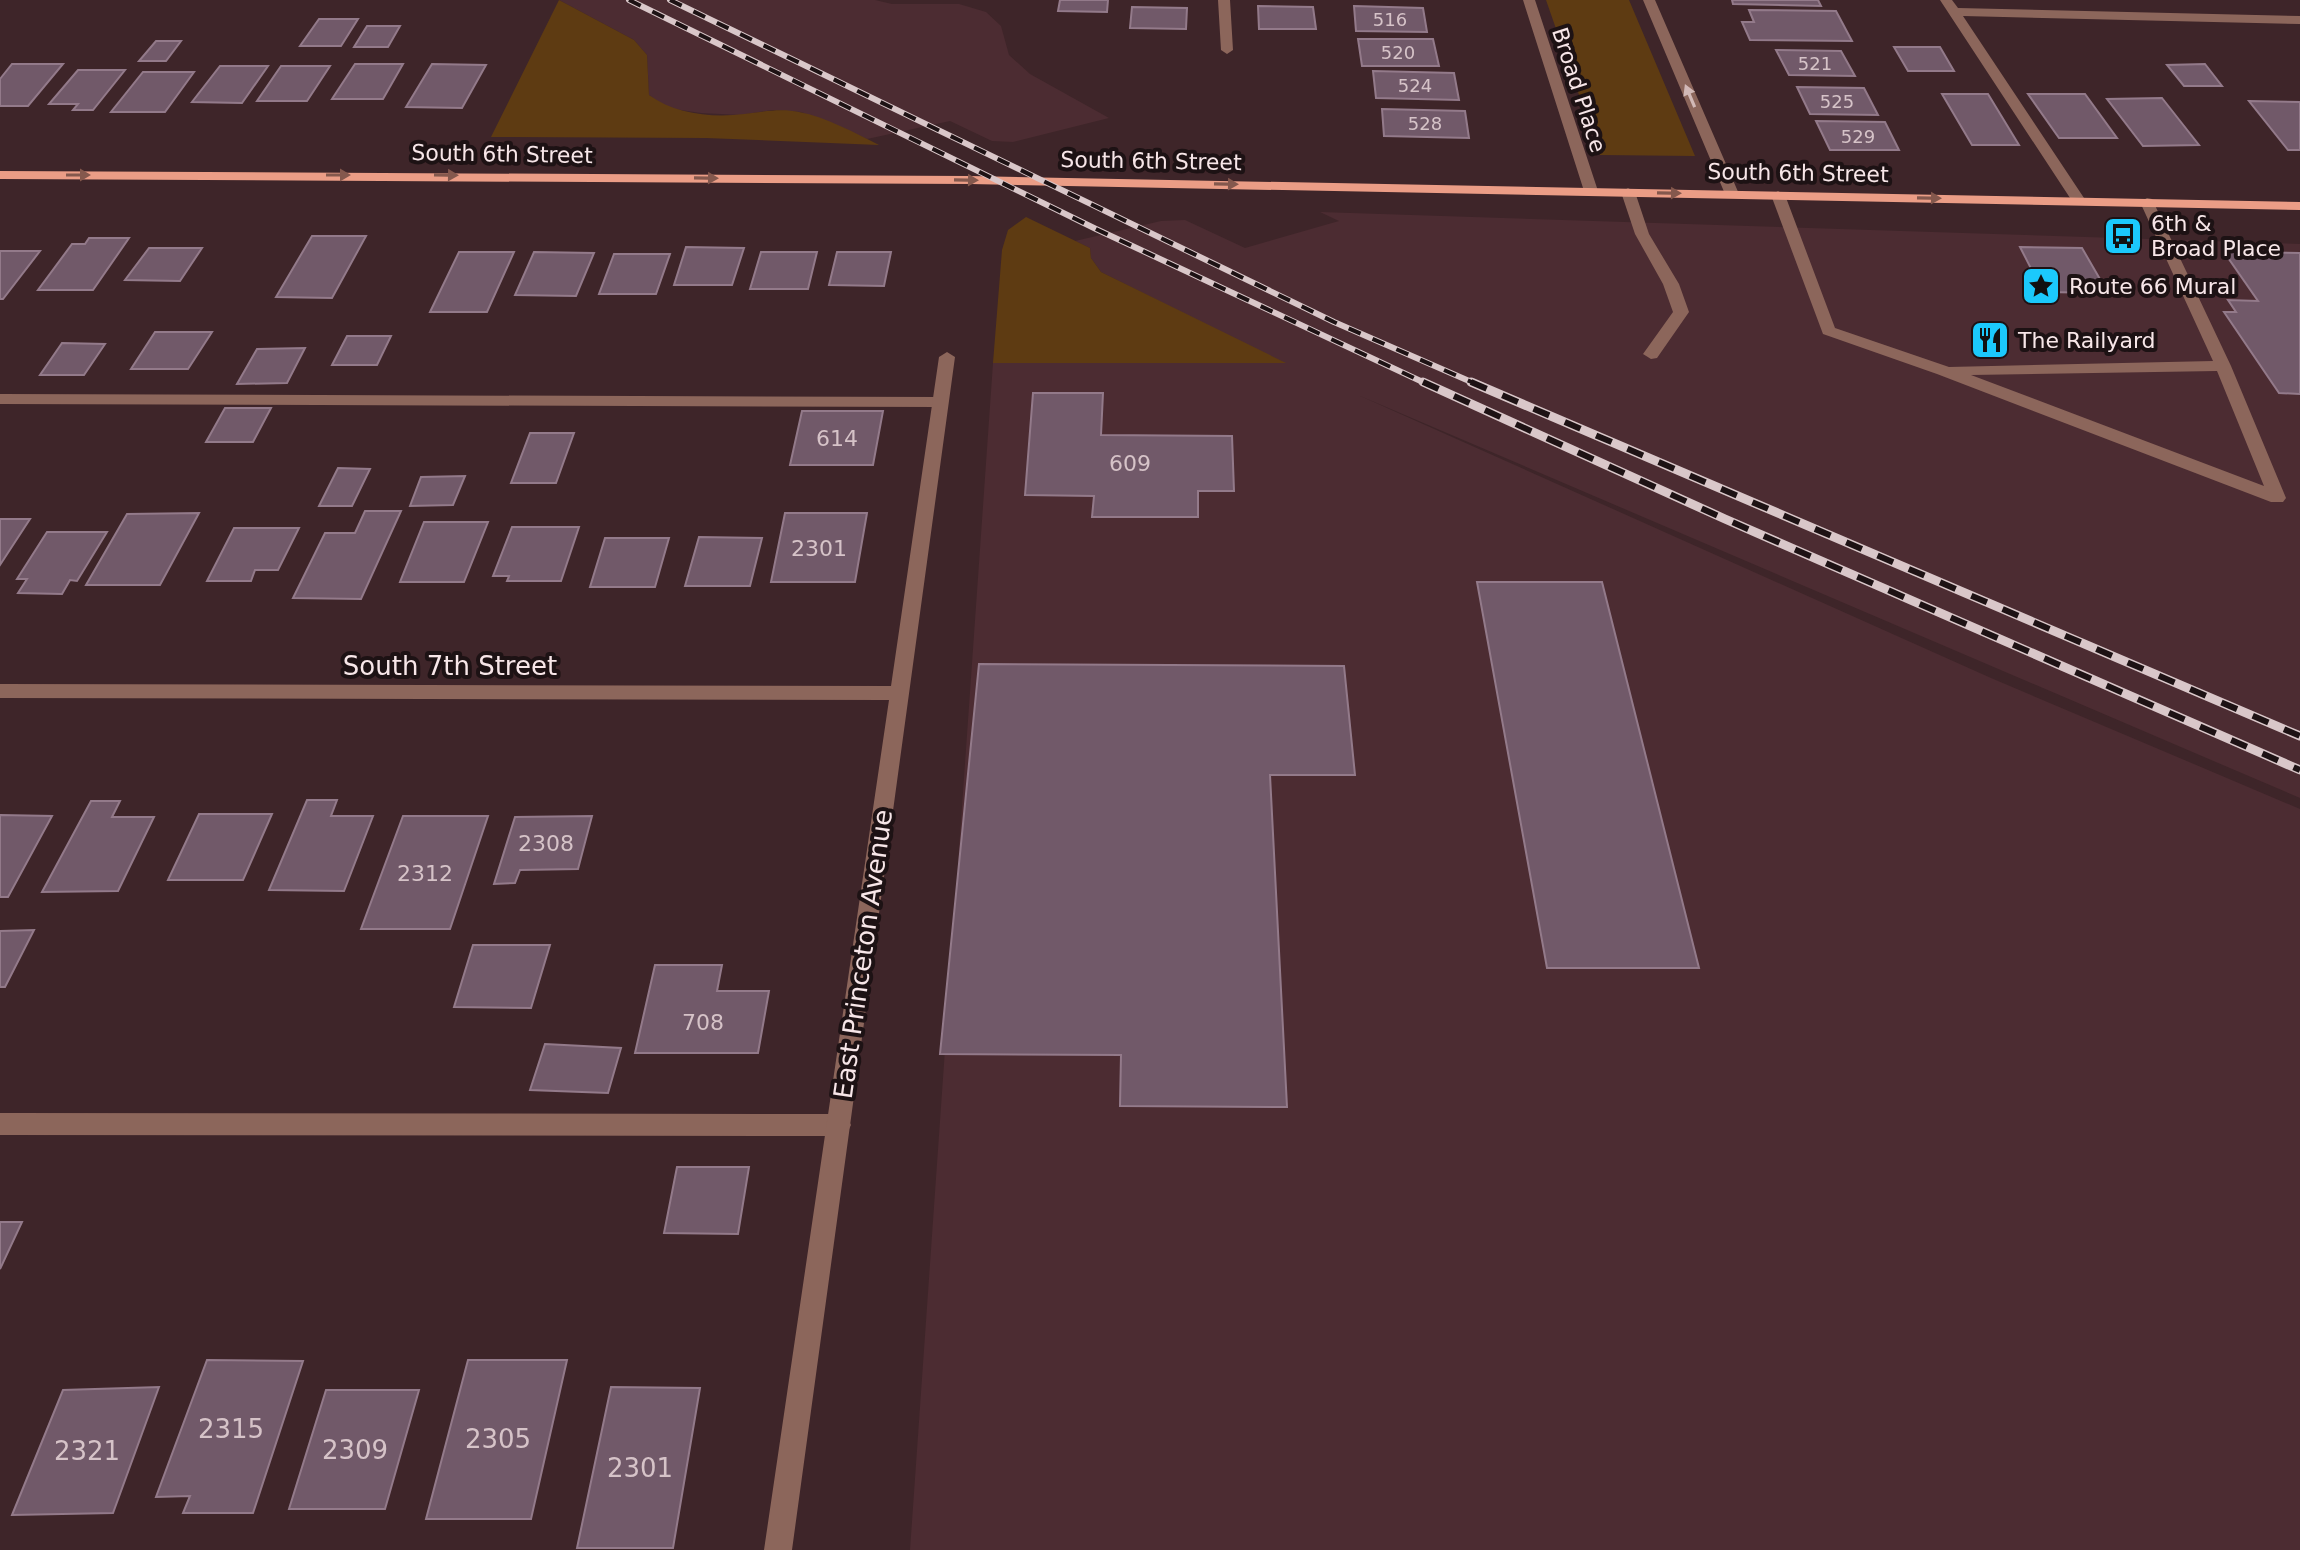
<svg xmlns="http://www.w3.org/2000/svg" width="2300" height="1550" font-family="'DejaVu Sans',sans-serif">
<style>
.built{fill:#4c2c32}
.green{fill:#5e3b12}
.building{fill:#715969;stroke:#937a8a;stroke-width:2}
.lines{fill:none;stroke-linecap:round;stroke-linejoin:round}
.service{fill:#8c665b;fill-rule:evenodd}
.minor{fill:#8c665b;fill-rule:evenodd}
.primary{fill:#eb9d86;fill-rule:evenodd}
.rail-far1-casing{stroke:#d9c7c9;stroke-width:6}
.rail-casing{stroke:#d9c7c9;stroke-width:9}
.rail-far1{stroke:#1d1214;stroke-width:4;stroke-dasharray:13;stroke-linecap:butt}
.rail{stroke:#1d1214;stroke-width:6;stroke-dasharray:17;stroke-linecap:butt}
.oneway{fill:#d2b9b7}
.oneway2{fill:#84584d}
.labels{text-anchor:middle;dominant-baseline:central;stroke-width:8;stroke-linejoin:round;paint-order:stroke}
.far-number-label{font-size:18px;fill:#d6c3c8}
.far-street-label{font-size:22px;fill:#f7e6e8;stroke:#1d1214}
.far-poi-label{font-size:22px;fill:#f7e6e8;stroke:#1d1214;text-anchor:start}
.number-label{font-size:22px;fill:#d6c3c8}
.street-label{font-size:26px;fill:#f7e6e8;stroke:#1d1214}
.near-number-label{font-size:26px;fill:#d6c3c8}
</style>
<rect width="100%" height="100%" fill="#3e2529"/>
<!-- built -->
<path class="built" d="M 559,0 L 875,0 L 892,4 L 959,4 L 986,12 L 1001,26 L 1009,55 L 1030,74 L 1109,118 L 1013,142 L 992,141 L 950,121 L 867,139 L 801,112 L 773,110 L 740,115 L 701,113 L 666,108 L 649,95 L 647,55 L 634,40 Z
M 1320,212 L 2300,244 L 2300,798 L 1358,395 L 1991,678 L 2300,809 L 2300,1550 L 910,1550 L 993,363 L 1283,363 L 1101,272 L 1091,258 L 1090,248 L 1075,241 L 1161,221 L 1185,220 L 1245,248 L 1339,221 Z"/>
<!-- green -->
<path class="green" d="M 559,0 L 634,40 L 647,55 L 649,95 C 675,114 712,118 744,114 C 762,112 780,108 799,112 C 826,117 855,133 879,145 L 706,138 L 491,137 Z
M 1546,0 L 1629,0 L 1695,156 L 1600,155 Z
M 1026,217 L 1090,248 L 1091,258 L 1101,272 L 1286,363 L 993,363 L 1002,250 L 1008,230 Z"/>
<!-- building -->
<path class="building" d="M 1060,0 L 1108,0 L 1107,12 L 1058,11 Z
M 1732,0 L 1818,0 L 1821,6 L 1733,4 Z
M 1258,6 L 1313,7 L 1316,29 L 1259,29 Z
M 1354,6 L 1423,8 L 1427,32 L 1356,31 Z
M 1132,7 L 1187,8 L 1186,29 L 1130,28 Z
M 1749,10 L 1836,11 L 1852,41 L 1750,40 L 1742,22 L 1754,22 Z
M 319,19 L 358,19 L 341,46 L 300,46 Z
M 367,26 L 400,26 L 388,47 L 354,47 Z
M 1358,39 L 1433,39 L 1439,66 L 1362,66 Z
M 156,41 L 181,41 L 166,61 L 139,61 Z
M 1894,47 L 1940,47 L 1954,71 L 1908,71 Z
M 1776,50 L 1841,51 L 1855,76 L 1789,75 Z
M 12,64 L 63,64 L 28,106 L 0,106 L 0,79 Z
M 355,64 L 403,64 L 383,99 L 332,99 Z
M 432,64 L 486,65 L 462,108 L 406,107 Z
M 2205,64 L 2222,86 L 2184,86 L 2167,65 Z
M 220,66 L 268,66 L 242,103 L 192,102 Z
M 281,66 L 330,66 L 307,101 L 257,101 Z
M 78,70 L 125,70 L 93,110 L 73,110 L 78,104 L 49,104 Z
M 1373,71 L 1454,73 L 1459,100 L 1376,98 Z
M 143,72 L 194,72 L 165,112 L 111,112 Z
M 1797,87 L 1864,88 L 1878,115 L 1810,114 Z
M 1942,94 L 1988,94 L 2019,145 L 1972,145 Z
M 2028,94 L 2085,94 L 2117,138 L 2059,138 Z
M 2162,98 L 2199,145 L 2143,146 L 2107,99 Z
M 2249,101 L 2300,102 L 2300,150 L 2288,150 Z
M 1382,109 L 1465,111 L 1469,138 L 1384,136 Z
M 1816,121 L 1885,122 L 1899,150 L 1830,150 Z
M 312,236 L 366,236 L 332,298 L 276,297 Z
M 89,238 L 129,238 L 93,290 L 38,290 L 72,244 L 85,244 Z
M 686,247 L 744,248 L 732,285 L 674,285 Z
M 2020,247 L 2082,248 L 2108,293 L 2043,292 Z
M 149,248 L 202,248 L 180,281 L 125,280 Z
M 0,251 L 40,251 L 3,299 L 0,299 Z
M 459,252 L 514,252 L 487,312 L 430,312 Z
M 534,252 L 594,253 L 576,296 L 515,295 Z
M 761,252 L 817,252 L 808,289 L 750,289 Z
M 837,252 L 891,252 L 884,286 L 829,285 Z
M 2224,252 L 2300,253 L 2300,394 L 2279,393 L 2224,312 L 2236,312 L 2228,300 L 2258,301 Z
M 614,254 L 670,254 L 656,294 L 599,294 Z
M 155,332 L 212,332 L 188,369 L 131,369 Z
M 347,336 L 391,336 L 377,365 L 332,365 Z
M 62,343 L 105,344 L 84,375 L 40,375 Z
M 305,348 L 287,383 L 237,384 L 257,349 Z
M 1033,393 L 1103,393 L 1101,435 L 1232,436 L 1234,491 L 1198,491 L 1198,517 L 1092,517 L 1094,496 L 1025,495 Z
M 225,408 L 271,408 L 253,442 L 206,442 Z
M 802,411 L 883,411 L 873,465 L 790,465 Z
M 530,433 L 574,433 L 556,483 L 511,483 Z
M 338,468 L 370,469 L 352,506 L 319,506 Z
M 465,476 L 453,505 L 410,506 L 421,477 Z
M 365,511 L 401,511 L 361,599 L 293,598 L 325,533 L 355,533 Z
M 199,513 L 160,585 L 86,585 L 127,514 Z
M 785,513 L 867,513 L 855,582 L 771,582 Z
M 0,519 L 30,519 L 0,565 Z
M 424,522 L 488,522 L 464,582 L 400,582 Z
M 512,527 L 579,527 L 561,581 L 507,581 L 509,576 L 493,576 Z
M 234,528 L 299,528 L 278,570 L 255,570 L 251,581 L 207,581 Z
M 47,532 L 107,532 L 77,581 L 70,580 L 62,594 L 18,593 L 27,579 L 17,579 Z
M 699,537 L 762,538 L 750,586 L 685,586 Z
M 605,538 L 669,538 L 655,587 L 590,587 Z
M 1477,582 L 1602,582 L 1699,968 L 1547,968 Z
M 979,664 L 1344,666 L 1355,775 L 1270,775 L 1287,1107 L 1120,1106 L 1121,1055 L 940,1054 Z
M 307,800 L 337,800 L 331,816 L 373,816 L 344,891 L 269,890 Z
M 91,801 L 120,801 L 112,817 L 154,817 L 118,891 L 42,892 Z
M 199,814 L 272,814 L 243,880 L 168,880 Z
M 0,815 L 52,816 L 8,897 L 0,897 Z
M 403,816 L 488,816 L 450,929 L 361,929 Z
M 592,816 L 578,869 L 520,870 L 515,883 L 494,884 L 515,817 Z
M 34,930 L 5,987 L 0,987 L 0,931 Z
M 473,945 L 550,945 L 531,1008 L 454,1007 Z
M 655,965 L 722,965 L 717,991 L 769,991 L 758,1053 L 635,1053 Z
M 545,1044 L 621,1048 L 608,1093 L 530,1090 Z
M 677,1167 L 749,1167 L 738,1234 L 664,1233 Z
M 0,1222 L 22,1222 L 0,1269 Z
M 207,1360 L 303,1361 L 253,1513 L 183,1513 L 190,1496 L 156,1497 Z
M 468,1360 L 567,1360 L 531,1519 L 426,1519 Z
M 159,1387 L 113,1513 L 12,1515 L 63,1390 Z
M 611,1387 L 700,1388 L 673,1548 L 577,1548 Z
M 326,1390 L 419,1390 L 385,1509 L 289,1509 Z"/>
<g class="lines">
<!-- service -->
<path class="service" d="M 1218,0 L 1230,0 L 1233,50 L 1227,54 L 1221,50 Z
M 1940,0 L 1952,0 L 1958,8 L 2300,16 L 2300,24 L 1963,16 L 2086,201 L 2079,205 L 2072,201 Z
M 1628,188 L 1635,192 L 1649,234 L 1679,284 L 1689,312 L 1657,358 L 1651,359 L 1643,354 L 1673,312 L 1663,284 L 1635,234 L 1621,192 Z
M 1778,191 L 1785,195 L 1835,328 L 1949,367 L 2213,361 L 2140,202 L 2147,198 L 2152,199 L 2231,366 L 2286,498 L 2283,502 L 2271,502 L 1937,374 L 1823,334 L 1771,195 ZM 2217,371 L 2264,486 L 1971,375 Z
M 0,394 L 940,397 L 948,402 L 940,407 L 0,404 Z
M 0,1113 L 839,1114 L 847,1117 L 851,1125 L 847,1133 L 839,1136 L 0,1135 Z"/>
<!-- minor -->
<path class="minor" d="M 1523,0 L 1535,0 L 1598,191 L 1596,194 L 1591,195 L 1584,191 Z
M 1643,0 L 1655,0 L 1739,194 L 1737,197 L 1727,197 L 1725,194 Z
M 947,352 L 955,357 L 792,1550 L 764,1550 L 889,700 L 0,698 L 0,684 L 891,686 L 939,357 Z"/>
<!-- primary -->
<path class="primary" d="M 0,171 L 970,176 L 2300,202 L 2300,210 L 970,184 L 0,179 Z"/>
<defs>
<path id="rail-far1" d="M 629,0 L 1096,229 L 1427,384
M 670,0 L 1334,322 L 1476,384"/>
<path id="rail" d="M 1423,382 L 1725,519 L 2300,770
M 1471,382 L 2300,736"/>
</defs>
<!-- rail-far1 casing -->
<use href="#rail-far1" class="rail-far1-casing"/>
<!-- rail casing -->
<use href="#rail" class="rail-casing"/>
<!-- rail-far1 -->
<use href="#rail-far1" class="rail-far1"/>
<!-- rail -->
<use href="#rail" class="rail"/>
</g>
<!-- one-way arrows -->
<defs><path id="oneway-solid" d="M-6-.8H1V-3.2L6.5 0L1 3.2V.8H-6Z" transform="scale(2)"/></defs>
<use class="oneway" href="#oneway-solid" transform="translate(1690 96) rotate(-113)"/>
<g class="oneway2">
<use href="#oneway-solid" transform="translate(78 175)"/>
<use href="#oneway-solid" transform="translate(338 175)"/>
<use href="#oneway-solid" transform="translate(446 175) rotate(1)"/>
<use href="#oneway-solid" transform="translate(706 178) rotate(1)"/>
<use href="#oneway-solid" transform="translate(966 180) rotate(1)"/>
<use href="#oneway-solid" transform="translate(1226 184) rotate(1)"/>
<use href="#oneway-solid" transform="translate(1669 193) rotate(1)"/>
<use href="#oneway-solid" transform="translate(1929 198) rotate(1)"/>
</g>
<!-- icons -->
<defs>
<symbol id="bus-square" viewBox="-11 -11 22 22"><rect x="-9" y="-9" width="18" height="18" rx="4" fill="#1bc9fc" stroke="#1d1214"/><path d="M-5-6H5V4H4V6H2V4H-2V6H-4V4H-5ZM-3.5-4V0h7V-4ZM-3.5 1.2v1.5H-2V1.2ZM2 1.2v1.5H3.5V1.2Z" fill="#111"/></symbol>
<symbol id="sight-square" viewBox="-11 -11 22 22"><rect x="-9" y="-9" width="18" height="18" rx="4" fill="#1bc9fc" stroke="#1d1214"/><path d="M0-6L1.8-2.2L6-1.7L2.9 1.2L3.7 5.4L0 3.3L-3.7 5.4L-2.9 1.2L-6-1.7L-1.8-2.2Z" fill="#111"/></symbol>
<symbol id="restaurant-square" viewBox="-11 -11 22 22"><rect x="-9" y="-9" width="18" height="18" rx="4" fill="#1bc9fc" stroke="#1d1214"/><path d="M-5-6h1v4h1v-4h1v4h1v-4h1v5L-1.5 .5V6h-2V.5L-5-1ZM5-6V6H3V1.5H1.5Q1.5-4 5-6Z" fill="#111"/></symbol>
</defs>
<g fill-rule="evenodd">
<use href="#bus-square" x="2101" y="214" width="44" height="44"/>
<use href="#sight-square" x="2019" y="264" width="44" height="44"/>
<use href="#restaurant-square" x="1968" y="318" width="44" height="44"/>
</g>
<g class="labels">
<!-- far-number labels -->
<g class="far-number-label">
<text x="1390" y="19">516</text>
<text x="1398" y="52">520</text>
<text x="1815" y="63">521</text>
<text x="1415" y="85">524</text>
<text x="1837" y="101">525</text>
<text x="1425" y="123">528</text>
<text x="1858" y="136">529</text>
</g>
<!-- far-street labels -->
<g class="far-street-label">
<text transform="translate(1579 90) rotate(72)">Broad Place</text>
<text transform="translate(502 154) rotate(1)">South 6th Street</text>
<text transform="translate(1151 161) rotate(1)">South 6th Street</text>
<text transform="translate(1798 173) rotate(1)">South 6th Street</text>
</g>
<!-- far-poi labels -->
<g class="far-poi-label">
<text x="2151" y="223">6th &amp;<tspan x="2151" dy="25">Broad Place</tspan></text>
<text x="2069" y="286">Route 66 Mural</text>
<text x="2018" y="340">The Railyard</text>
</g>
<!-- number labels -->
<g class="number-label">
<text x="837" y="438">614</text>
<text x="1130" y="463">609</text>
<text x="819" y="548">2301</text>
<text x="546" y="843">2308</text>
<text x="425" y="873">2312</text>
<text x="703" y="1022">708</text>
</g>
<!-- street labels -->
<g class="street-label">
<text x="450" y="666">South 7th Street</text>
<text transform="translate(863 954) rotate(-82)">East Princeton Avenue</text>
</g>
<!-- near-number labels -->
<g class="near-number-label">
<text x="231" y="1429">2315</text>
<text x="498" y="1439">2305</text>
<text x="355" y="1450">2309</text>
<text x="87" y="1451">2321</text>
<text x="640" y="1468">2301</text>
</g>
</g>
</svg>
